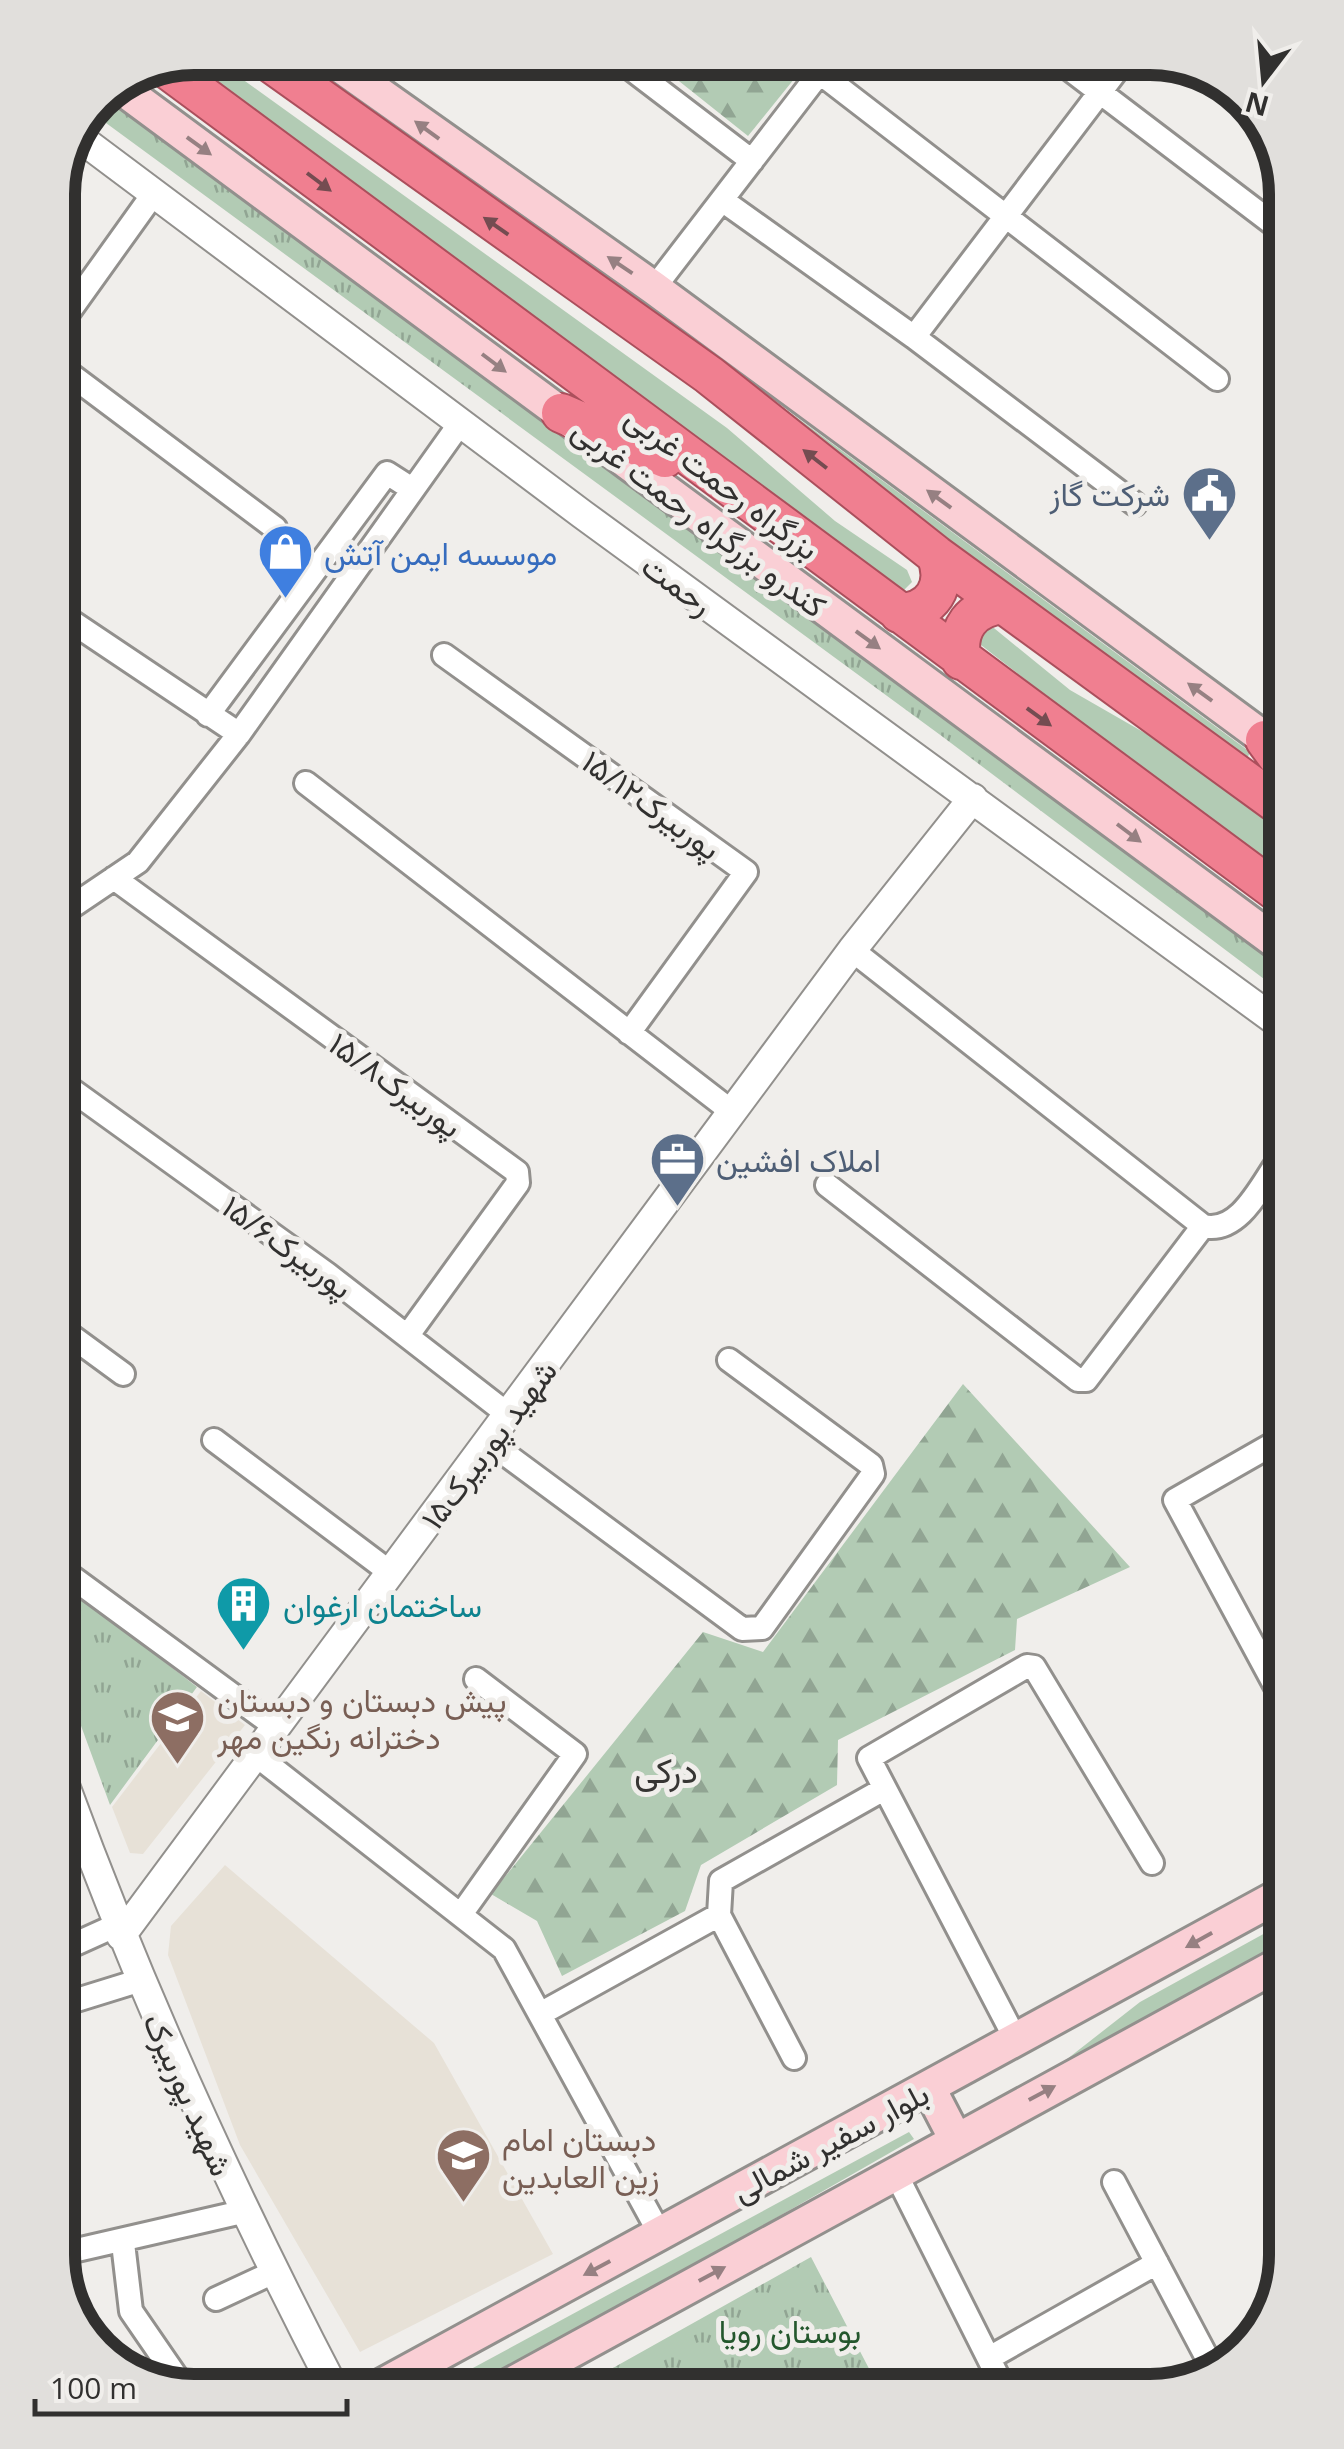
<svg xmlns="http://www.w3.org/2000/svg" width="1344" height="2449" font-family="'Open Sans',Vazirmatn,sans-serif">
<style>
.built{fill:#e7e1d7}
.green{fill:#b2cbb4}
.forest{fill:url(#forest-firs)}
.park{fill:url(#park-tufts)}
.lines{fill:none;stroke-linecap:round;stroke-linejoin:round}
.minor-casing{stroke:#92908d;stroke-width:28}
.tertiary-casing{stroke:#92908d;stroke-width:32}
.secondary-casing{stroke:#92908d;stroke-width:38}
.trunk-casing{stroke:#ab4f5c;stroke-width:42}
.minor{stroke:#fff;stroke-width:22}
.tertiary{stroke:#fff;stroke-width:28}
.secondary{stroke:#facfd5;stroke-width:32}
.trunk{stroke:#f07f90;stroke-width:38}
.oneway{fill:#968082}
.oneway2{fill:#744c51}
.labels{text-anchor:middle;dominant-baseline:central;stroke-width:10;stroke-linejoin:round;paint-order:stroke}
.street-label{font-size:32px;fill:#31302f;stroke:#f0eeeb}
.service-label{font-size:32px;fill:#4e5e75;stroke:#f0eeeb;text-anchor:end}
.shop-label{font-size:32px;fill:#366cbe;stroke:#f0eeeb;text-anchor:start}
.culture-label{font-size:32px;fill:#0d838f;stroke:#f0eeeb;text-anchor:start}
.education-label{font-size:32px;fill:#785e54;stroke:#f0eeeb;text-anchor:start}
.park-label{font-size:32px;fill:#24572d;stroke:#f0eeeb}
.neighbourhood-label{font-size:35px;fill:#363533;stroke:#f0eeeb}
.rim{fill:none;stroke:#31302f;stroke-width:12}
</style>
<defs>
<pattern id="forest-firs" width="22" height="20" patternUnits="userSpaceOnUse" patternTransform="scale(2.5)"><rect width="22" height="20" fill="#b2cbb4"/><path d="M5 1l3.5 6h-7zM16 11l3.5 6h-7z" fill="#91a593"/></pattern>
<pattern id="park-tufts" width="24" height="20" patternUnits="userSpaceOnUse" patternTransform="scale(2.5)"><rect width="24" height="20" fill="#b2cbb4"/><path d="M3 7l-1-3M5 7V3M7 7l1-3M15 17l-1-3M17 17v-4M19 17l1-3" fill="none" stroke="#91a593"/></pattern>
</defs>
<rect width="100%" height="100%" fill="#f0eeeb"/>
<!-- built -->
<path class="built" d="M 201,1691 L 245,1725 L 143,1854 L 130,1853 L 112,1807 Z
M 225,1865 L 434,2043 L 553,2254 L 360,2352 L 240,2145 L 168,1955 L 171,1926 Z"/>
<!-- green -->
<path class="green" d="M 194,58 L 213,58 L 727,428 L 835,521 L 907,570 L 912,582 L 903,591 L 886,584 L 184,62 Z
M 296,58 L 310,58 L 1250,752 L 1247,759 L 1026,603 Z
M 989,624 L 1070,690 L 1157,740 L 1227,788 L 1279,831 L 1279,877 L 981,645 L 972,636 Z
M 1285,1922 L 1285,1949 L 986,2113 L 984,2105 L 1062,2063 L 1140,2002 Z
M 909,2132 L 914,2139 L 479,2388 L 434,2389 Z"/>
<!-- forest -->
<path class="forest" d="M 650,58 L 811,58 L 748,136 Z
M 963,1384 L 1130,1567 L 1017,1619 L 1015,1650 L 838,1740 L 837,1785 L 701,1865 L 685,1911 L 562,1976 L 537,1921 L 491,1894 L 703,1632 L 763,1652 Z"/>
<!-- park -->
<path class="park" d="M 108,93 L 1280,953 L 1280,991 L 943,737 L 91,112 L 98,97 Z
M 65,1585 L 197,1687 L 110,1805 L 65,1682 Z
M 811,2257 L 877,2384 L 579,2387 Z"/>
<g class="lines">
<defs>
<path id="minor" d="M 617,58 L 752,161
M 1055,58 L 1276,226
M 820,73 L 1217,379
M 722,200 L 914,337 L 1135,504
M 654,288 L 831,58
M 58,327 L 154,193
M 914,337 L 1126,58
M 59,366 L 275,528
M 60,614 L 239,734
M 444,655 L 746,872 L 629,1033
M 208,715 L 387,473 L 412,489
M 306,783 L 731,1111
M 114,878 L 517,1172 L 518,1183 L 408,1335
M 61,914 L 138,862 L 239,734 L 461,422
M 852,950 L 1203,1226 C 1240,1235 1262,1183 1281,1157
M 62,1083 L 327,1274 L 510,1416
M 827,1185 L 1078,1380 L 1086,1380 L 1203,1226
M 63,1330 L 123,1374
M 1282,1439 L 1175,1500 L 1283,1700
M 214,1440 L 391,1573
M 489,1442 L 742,1629 L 762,1628 L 873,1474 L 871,1465 L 729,1360
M 65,1572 L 276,1727
M 256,1755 L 504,1949 L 660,2234
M 66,1860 L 89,1851
M 462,1913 L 575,1754 L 476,1679
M 75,1944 L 117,1925
M 67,2003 L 138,1981
M 540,2014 L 719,1915
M 1016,2040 L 869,1758 L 1027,1666 L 1034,1667 L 1152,1863
M 794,2058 L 719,1915 L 721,1881 L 884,1789
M 1283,2101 L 1285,2106
M 895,2172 L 1001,2383
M 1114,2182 L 1214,2371
M 123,2243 L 131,2311 L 186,2391
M 68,2252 L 242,2212
M 216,2299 L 274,2272
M 989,2358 L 1157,2263"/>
<path id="tertiary" d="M 80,138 L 582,514 L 1280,1024
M 66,1788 C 142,1995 233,2194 335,2390
M 121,1936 L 852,950 L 973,798"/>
<path id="secondary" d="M 329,58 L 654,288 L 1279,749
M 121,88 L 1280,945
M 929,2088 L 956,2140
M 504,2388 L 1285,1961
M 375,2389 L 1284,1893"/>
<path id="trunk" d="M 264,58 L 709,375 L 936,555 L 1279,805
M 167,69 L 1280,894
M 561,413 L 665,458
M 899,613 C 932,612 949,586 936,555
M 961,660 C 956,628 971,608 1003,604
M 1265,740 L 1279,759"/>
</defs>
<!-- minor casing -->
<use href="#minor" class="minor-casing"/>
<!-- tertiary casing -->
<use href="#tertiary" class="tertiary-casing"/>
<!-- secondary casing -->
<use href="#secondary" class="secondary-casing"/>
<!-- trunk casing -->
<use href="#trunk" class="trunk-casing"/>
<!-- minor -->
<use href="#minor" class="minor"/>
<!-- tertiary -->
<use href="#tertiary" class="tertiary"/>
<!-- secondary -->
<use href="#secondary" class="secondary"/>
<!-- trunk -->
<use href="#trunk" class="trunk"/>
</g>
<!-- one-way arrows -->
<defs><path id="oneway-solid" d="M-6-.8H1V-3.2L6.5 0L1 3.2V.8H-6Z" transform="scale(2.5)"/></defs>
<g class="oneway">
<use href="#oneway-solid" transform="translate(427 130) rotate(-144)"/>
<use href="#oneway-solid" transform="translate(199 146) rotate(36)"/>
<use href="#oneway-solid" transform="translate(620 265) rotate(-146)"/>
<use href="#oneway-solid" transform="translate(494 363) rotate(37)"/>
<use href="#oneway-solid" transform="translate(939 499) rotate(-144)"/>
<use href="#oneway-solid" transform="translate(868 640) rotate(36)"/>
<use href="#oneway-solid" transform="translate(1200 692) rotate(-144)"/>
<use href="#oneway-solid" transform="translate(1129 833) rotate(37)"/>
<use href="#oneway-solid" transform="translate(1199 1940) rotate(151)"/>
<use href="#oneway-solid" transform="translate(1042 2093) rotate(-28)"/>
<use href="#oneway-solid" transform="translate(597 2268) rotate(152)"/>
<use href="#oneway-solid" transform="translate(712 2274) rotate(-28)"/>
</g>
<g class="oneway2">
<use href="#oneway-solid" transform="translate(319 182) rotate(37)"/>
<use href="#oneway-solid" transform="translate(496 226) rotate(-145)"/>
<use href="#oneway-solid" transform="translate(815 459) rotate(-142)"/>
<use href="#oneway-solid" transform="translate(1039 717) rotate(36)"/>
</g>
<!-- icons -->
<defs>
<symbol id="civic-pin" viewBox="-11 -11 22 30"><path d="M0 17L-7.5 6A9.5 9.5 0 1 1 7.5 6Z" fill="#5c6f8a" stroke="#f0eeeb"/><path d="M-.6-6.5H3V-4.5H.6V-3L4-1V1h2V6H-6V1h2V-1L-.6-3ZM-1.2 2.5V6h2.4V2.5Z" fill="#fff"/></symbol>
<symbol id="shop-pin" viewBox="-11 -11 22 30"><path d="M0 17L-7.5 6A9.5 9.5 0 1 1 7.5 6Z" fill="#3f7fe0" stroke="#f0eeeb"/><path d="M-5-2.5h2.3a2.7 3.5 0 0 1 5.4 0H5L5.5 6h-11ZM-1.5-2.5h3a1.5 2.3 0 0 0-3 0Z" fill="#fff"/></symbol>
<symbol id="office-pin" viewBox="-11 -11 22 30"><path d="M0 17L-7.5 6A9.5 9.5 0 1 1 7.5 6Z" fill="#5c6f8a" stroke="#f0eeeb"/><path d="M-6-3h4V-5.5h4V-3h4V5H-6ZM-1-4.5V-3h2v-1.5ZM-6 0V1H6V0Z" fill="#fff"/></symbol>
<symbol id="building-pin" viewBox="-11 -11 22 30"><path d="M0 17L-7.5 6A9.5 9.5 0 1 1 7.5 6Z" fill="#0f9aa8" stroke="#f0eeeb"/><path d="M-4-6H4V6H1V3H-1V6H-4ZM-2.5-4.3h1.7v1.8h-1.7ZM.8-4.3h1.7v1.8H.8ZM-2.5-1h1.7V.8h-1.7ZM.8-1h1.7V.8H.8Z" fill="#fff"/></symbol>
<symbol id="school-pin" viewBox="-11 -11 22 30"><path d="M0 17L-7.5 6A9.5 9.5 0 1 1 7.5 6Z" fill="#8d6e63" stroke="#f0eeeb"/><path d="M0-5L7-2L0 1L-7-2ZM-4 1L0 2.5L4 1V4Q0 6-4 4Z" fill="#fff"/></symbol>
</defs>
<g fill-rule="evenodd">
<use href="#civic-pin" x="1178" y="462" width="63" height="86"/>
<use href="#shop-pin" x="254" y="520" width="63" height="86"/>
<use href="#office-pin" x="646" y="1128" width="63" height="86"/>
<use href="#building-pin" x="212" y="1572" width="63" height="86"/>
<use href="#school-pin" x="146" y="1686" width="63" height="86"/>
<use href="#school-pin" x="432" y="2124" width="63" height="86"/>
</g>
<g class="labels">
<!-- street labels -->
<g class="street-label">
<text transform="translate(723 482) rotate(37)">بزرگراه رحمت غربی</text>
<text transform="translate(700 517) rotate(37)">کندرو بزرگراه رحمت غربی</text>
<text transform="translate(678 584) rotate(36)">رحمت</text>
<text transform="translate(652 804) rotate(36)">پوربیرک۱۵/۱۲</text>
<text transform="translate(396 1084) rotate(36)">پوربیرک۱۵/۸</text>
<text transform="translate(288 1246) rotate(36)">پوربیرک۱۵/۶</text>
<text transform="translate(488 1444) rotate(-53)">شهید پوربیرک۱۵</text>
<text transform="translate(189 2094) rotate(66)">شهید پوربیرک</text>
<text transform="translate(830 2141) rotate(-28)">بلوار سفیر شمالی</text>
</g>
<!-- service labels -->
<g class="service-label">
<text x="1170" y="493">شرکت گاز</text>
<text x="716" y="1159" text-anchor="start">املاک افشین</text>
</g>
<!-- shop labels -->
<g class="shop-label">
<text x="324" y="552">موسسه ایمن آتش</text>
</g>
<!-- culture labels -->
<g class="culture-label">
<text x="283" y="1604">ساختمان ارغوان</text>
</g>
<!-- education labels -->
<g class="education-label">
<text x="217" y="1699">پیش دبستان و دبستان<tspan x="217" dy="37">دخترانه رنگین مهر</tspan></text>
<text x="502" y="2138">دبستان امام<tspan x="502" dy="37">زین العابدین</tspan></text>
</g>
<!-- park labels -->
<g class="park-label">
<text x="790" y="2330">بوستان رویا</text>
</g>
<!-- neighbourhood labels -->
<g class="neighbourhood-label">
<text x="666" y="1769">درکی</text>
</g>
</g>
<!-- crop -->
<path d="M0 0H1344V2449H0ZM194 75H1150A119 119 0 0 1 1269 194V2255A119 119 0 0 1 1150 2374H194A119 119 0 0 1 75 2255V194A119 119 0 0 1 194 75Z" fill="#e1dfdc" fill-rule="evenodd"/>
<path class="rim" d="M194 75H1150A119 119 0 0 1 1269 194V2255A119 119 0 0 1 1150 2374H194A119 119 0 0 1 75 2255V194A119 119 0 0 1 194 75Z"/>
<!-- north arrow -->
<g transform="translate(1264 80) rotate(196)" stroke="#f0eeeb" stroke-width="8" paint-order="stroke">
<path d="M0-8L18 38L0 25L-18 38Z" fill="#31302f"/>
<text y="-15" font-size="28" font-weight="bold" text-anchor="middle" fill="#31302f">N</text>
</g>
<!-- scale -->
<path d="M35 2399v15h312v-15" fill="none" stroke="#31302f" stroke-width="5"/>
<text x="50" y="2399" font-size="30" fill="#31302f" stroke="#f0eeeb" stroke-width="8" paint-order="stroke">100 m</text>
</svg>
